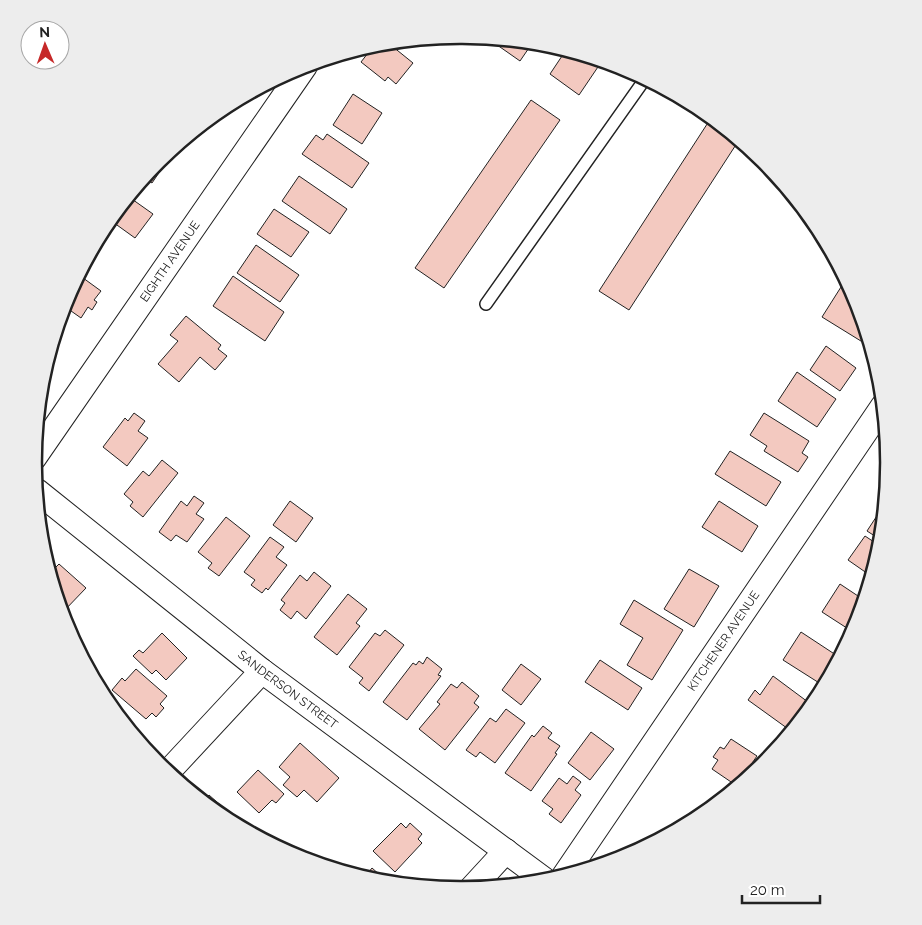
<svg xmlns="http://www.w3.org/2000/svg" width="922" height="925" font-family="Raleway,sans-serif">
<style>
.building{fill:#f3c9c0;stroke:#222}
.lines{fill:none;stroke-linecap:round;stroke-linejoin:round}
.service-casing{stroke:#222;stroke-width:14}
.minor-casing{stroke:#222;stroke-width:26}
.service{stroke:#fff;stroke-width:11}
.minor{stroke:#fff;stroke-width:24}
.labels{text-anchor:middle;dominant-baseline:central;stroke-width:4;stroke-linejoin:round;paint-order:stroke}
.street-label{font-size:12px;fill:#222;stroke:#fff}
.rim{fill:none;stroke:#222;stroke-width:2.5}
</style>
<rect width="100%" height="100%" fill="#fff"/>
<!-- building -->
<path class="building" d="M 492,38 L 533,42 L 520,61 L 490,40 Z
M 387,42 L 413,63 L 396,84 L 388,77 L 385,81 L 361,62 L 375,44 Z
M 566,50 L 602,61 L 579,95 L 550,74 Z
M 353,94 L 382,113 L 362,144 L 333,125 Z
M 531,100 L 560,120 L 444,288 L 415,268 Z
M 711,118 L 739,140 L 629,310 L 599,291 Z
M 327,134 L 369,163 L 352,188 L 302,154 L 316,135 L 323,140 Z
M 177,146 L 152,183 L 145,178 L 159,160 Z
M 299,176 L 347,209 L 330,234 L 282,201 Z
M 129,197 L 153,214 L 135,238 L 110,220 Z
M 274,209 L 309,232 L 291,257 L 257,234 Z
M 256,245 L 299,275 L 280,302 L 237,273 Z
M 79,275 L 101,291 L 94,300 L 97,302 L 92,310 L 88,307 L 81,318 L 64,306 Z
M 233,276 L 284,312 L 265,341 L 213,306 Z
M 841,287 L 853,294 L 856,299 L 869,346 L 822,317 Z
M 186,316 L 221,345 L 218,349 L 227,356 L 215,370 L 200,357 L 179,382 L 158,364 L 178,341 L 170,335 Z
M 826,346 L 856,368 L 840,391 L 810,370 Z
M 797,372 L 836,399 L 817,427 L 778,401 Z
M 134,413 L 145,421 L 138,431 L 148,438 L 127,466 L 103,447 L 125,418 L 128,421 Z
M 764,413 L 809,441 L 802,453 L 808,457 L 798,472 L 764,451 L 767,446 L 750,435 Z
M 730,451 L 781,482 L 766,506 L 715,474 Z
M 162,460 L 178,473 L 143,517 L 130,506 L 133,502 L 124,494 L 143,471 L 149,476 Z
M 194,496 L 204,503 L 196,514 L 204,519 L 187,542 L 176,535 L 171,541 L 159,532 L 181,501 L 187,506 Z
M 290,501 L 313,518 L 296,542 L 273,525 Z
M 719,501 L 758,526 L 742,552 L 702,527 Z
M 884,505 L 881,540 L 867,531 Z
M 226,517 L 250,536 L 219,576 L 208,568 L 212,563 L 198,552 Z
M 865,536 L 880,546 L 871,576 L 848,560 Z
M 270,537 L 284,547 L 276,557 L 287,565 L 268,590 L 266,588 L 262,593 L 251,585 L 255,580 L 244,572 Z
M 59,564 L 86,588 L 62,613 L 50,573 Z
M 689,569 L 719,586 L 694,627 L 664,609 Z
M 314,572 L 331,586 L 306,619 L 297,611 L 291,619 L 280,610 L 285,603 L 281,600 L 300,575 L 307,581 Z
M 840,584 L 864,600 L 853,632 L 822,612 Z
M 348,594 L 367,609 L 356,623 L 360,626 L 337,655 L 314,637 Z
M 634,600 L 683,630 L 652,680 L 627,665 L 643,638 L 620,624 Z
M 385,630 L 404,645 L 369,691 L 359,683 L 363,678 L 349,667 L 375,633 L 380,636 Z
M 801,632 L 839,657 L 824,686 L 783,660 Z
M 162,633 L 187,658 L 166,680 L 156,670 L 152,674 L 133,656 L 139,650 L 143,653 Z
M 427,657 L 442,669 L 438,675 L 441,676 L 407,720 L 383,702 L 413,663 L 416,665 L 419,661 L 423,664 Z
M 600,660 L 642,688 L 628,710 L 585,682 Z
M 521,664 L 541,679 L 521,705 L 502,690 Z
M 136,669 L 167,696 L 160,704 L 164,708 L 156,717 L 152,713 L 146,719 L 112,690 L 122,678 L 125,681 Z
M 773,676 L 812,705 L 791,731 L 748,700 L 755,690 L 760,695 Z
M 462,682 L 479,696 L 474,703 L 479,707 L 445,750 L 419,729 L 440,704 L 437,702 L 451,684 L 457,688 Z
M 506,709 L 525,723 L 495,763 L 480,752 L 476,757 L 466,750 L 490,718 L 496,722 Z
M 543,726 L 552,733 L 548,738 L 560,746 L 555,753 L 557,754 L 531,791 L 505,773 L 532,735 L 534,737 Z
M 591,732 L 614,749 L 590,780 L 568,763 Z
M 731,739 L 757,756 L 750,766 L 756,770 L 737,786 L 712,769 L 718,760 L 713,757 L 720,747 L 724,749 Z
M 300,743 L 339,778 L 317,802 L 304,790 L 297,797 L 283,785 L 290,777 L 279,767 Z
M 258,770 L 284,794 L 276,803 L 272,800 L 259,813 L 237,792 Z
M 573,776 L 581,782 L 575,790 L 581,795 L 561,823 L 549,814 L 553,809 L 542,801 L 559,778 L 567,784 Z
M 209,795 L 235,818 L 231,822 L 203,801 Z
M 687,816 L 693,821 L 676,830 Z
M 401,823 L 406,828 L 410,823 L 422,834 L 418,839 L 422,843 L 395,872 L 373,851 Z
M 372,868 L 389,883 L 364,878 Z"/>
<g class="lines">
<defs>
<path id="service" d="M 486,304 L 645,79"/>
<g id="minor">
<path id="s1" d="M 34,458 L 305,66"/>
<path id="s2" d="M 37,491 L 262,671 L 546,881"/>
<path d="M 168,772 L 262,671"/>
<path id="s3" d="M 564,876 L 883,406"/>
<path d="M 471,889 L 506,851"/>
</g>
</defs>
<!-- service casing -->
<use href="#service" class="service-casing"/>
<!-- minor casing -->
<use href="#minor" class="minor-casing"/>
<!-- service -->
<use href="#service" class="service"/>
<!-- minor -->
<use href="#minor" class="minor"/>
</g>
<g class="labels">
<!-- street labels -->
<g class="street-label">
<text stroke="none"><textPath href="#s1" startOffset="239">EIGHTH AVENUE</textPath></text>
<text stroke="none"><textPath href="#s3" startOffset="284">KITCHENER AVENUE</textPath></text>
<text stroke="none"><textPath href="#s2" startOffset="320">SANDERSON STREET</textPath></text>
</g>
</g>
<!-- crop -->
<path d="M0 0H922V925H0ZM460 44H462A418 418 0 0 1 880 462V463A418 418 0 0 1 462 881H460A418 418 0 0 1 42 463V462A418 418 0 0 1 460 44Z" fill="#ededed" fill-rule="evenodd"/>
<path class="rim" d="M460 44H462A418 418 0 0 1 880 462V463A418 418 0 0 1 462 881H460A418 418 0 0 1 42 463V462A418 418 0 0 1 460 44Z"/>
<!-- north arrow -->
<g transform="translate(45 45) rotate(358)"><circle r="24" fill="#ffffff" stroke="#a7a7a7"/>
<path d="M0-4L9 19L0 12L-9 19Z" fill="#c62828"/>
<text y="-8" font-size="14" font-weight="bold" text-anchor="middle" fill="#222222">N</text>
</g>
<!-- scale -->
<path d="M742 895v8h78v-8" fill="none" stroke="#222222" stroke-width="2.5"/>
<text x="750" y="895" font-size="15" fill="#222222" stroke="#ffffff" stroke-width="4" paint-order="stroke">20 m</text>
</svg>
